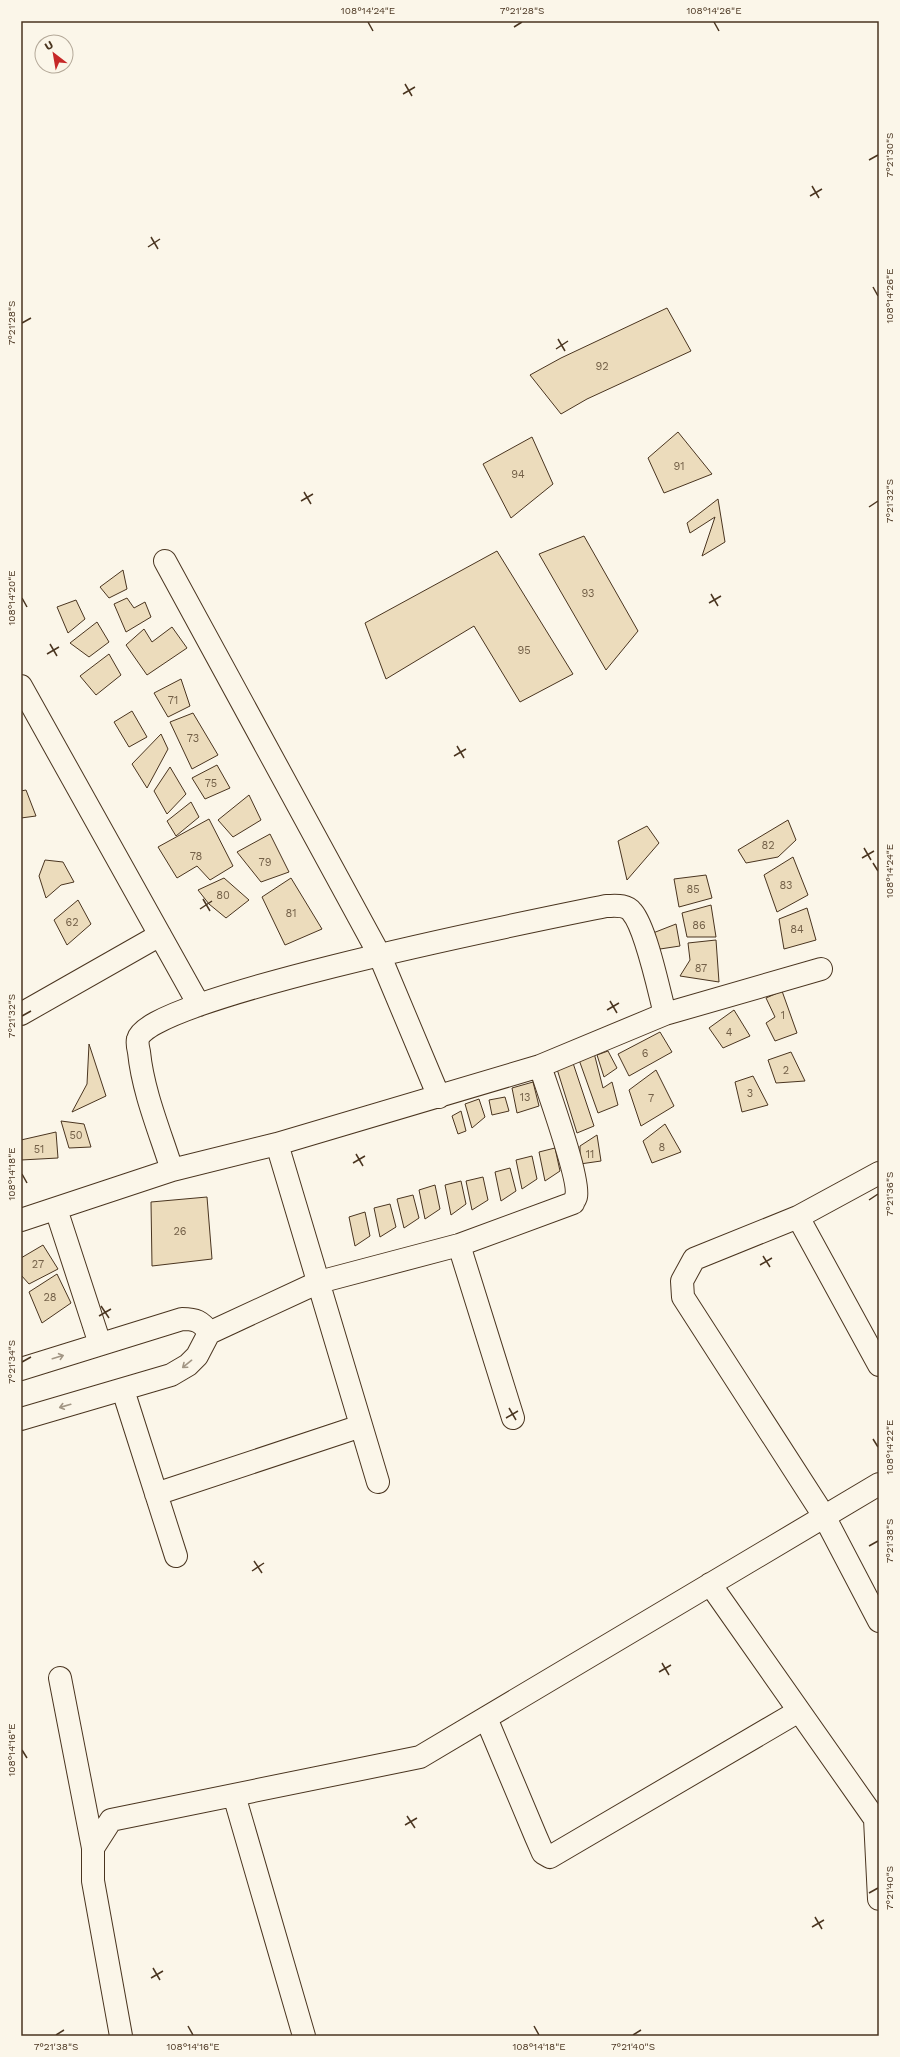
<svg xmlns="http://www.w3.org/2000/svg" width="900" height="2057" font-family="'Work Sans',sans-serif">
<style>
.building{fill:#ecdcbc;stroke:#4a3520}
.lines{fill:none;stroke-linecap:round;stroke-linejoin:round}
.minor-casing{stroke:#4a3520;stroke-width:24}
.minor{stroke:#fbf6e9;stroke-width:22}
.oneway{stroke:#a29684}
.ticks{fill:none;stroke:#4a3520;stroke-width:1.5}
.labels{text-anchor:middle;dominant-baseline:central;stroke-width:3;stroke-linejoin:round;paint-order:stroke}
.number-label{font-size:11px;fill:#725f47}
.neatline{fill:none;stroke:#4a3520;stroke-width:1.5}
.ticks-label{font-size:10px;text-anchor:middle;fill:#4a3520}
</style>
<rect width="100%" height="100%" fill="#fbf6e9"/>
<!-- building -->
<path class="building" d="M 667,308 L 691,351 L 587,399 L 561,414 L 530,375 L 561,358 Z
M 678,432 L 712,474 L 664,493 L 648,458 Z
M 532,437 L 553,484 L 511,518 L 483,464 Z
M 718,499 L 725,542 L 702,556 L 715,517 L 690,533 L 687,523 Z
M 584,536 L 638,631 L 606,670 L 539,554 Z
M 497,551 L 573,674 L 520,702 L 474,626 L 386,679 L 365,623 Z
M 123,570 L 127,589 L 109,598 L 100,587 Z
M 127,598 L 134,608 L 145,602 L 151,617 L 126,632 L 114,604 Z
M 76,600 L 85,619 L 68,633 L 57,607 Z
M 97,622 L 109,642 L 89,657 L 70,643 Z
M 172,627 L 187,648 L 147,675 L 126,645 L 144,629 L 152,642 Z
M 109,654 L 121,675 L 96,695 L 80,676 Z
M 181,679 L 190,706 L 168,717 L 154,693 Z
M 132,711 L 147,737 L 129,747 L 114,722 Z
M 193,713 L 218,755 L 192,769 L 170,722 Z
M 161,734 L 168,749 L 147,788 L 132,764 Z
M 217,765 L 230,788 L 205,799 L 192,778 Z
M 170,767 L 186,794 L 167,814 L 154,791 Z
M 26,790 L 36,816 L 21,818 L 21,791 Z
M 249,795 L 261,820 L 233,837 L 218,820 Z
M 191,802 L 199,817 L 176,836 L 167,821 Z
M 209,819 L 233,866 L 210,880 L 197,866 L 177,878 L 158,847 Z
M 788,820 L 796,840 L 778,857 L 746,863 L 738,850 Z
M 647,826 L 659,843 L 627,880 L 618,841 Z
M 270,834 L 289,872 L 261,882 L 237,852 Z
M 793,857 L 808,895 L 777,912 L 764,875 Z
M 45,860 L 63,862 L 74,882 L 61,885 L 46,898 L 39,876 Z
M 706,875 L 712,898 L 679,907 L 674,879 Z
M 224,878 L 249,900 L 226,918 L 209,904 L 198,890 Z
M 291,878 L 322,929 L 285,945 L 262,897 Z
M 78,900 L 91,924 L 67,945 L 54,920 Z
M 711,905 L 716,937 L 687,937 L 682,913 Z
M 807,908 L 816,940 L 784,949 L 779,919 Z
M 676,924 L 680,946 L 660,949 L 653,933 Z
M 716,940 L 719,982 L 680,976 L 690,960 L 688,943 Z
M 782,991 L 797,1033 L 775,1041 L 766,1023 L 775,1017 L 766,998 Z
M 734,1010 L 750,1036 L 723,1048 L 709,1028 Z
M 660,1032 L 672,1052 L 629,1076 L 618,1054 Z
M 89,1044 L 106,1096 L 72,1112 L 87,1084 Z
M 593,1049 L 603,1088 L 612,1082 L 618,1105 L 598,1113 L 578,1057 Z
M 608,1051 L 617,1068 L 604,1077 L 597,1055 Z
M 791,1052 L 805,1081 L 776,1083 L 768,1060 Z
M 573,1063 L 594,1126 L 577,1133 L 557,1069 Z
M 656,1070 L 674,1106 L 641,1126 L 629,1090 Z
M 753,1076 L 768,1105 L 742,1112 L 735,1082 Z
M 533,1082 L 539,1106 L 517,1113 L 512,1088 Z
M 505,1097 L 509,1111 L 492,1115 L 489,1100 Z
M 479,1099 L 485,1117 L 472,1128 L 465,1104 Z
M 461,1111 L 466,1131 L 458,1134 L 452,1116 Z
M 61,1121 L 84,1124 L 91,1147 L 69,1148 Z
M 665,1124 L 681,1152 L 652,1163 L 643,1141 Z
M 56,1132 L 58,1158 L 21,1160 L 21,1140 Z
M 597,1135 L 601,1161 L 580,1164 L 580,1146 Z
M 555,1148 L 560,1171 L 545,1181 L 539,1152 Z
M 532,1156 L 537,1179 L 522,1189 L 516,1160 Z
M 510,1168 L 516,1191 L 501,1201 L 495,1172 Z
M 483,1177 L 488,1200 L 472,1210 L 466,1181 Z
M 461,1181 L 466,1204 L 451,1215 L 445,1185 Z
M 435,1185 L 440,1209 L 425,1219 L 419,1190 Z
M 413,1195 L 419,1218 L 404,1228 L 397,1199 Z
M 207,1197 L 212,1259 L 152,1266 L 151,1202 Z
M 390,1204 L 396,1227 L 380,1237 L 374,1208 Z
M 365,1212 L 370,1236 L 355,1246 L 349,1217 Z
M 43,1245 L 58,1269 L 29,1284 L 21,1275 L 21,1258 Z
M 57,1274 L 71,1303 L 42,1323 L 29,1292 Z"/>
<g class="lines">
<defs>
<path id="minor" d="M 165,561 L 379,954 L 439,1097
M 21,686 L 199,1005
M 21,1014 L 160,935
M 277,1144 L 378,1482
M 172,1170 C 160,1132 143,1092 139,1052 C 138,1048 137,1043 138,1039 C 147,997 548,918 606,906 C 615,906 626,904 632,912 C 646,928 659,991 665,1014
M 56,1209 L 100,1344
M 798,1217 L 879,1173
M 21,1220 L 172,1170 L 277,1144 L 540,1066 L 665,1014 L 821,969
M 459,1245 L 513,1418
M 879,1365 L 798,1217 L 694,1259 L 682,1281 L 683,1297 L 824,1516 L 879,1621
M 21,1369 L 182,1319 C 195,1319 202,1321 209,1333
M 123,1390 L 176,1556
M 21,1419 L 171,1375 L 188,1365 L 197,1356 L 209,1333 L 319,1282 L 459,1245 L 573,1203 C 573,1202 576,1198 576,1197 C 581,1181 547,1088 540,1066
M 156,1494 L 361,1426
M 710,1584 L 875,1819 L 879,1899
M 60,1678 L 93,1848
M 486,1718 L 536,1837 L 543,1853 L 550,1857 L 799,1711
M 234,1795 L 304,2036
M 121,2036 L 93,1881 L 93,1848 L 111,1820 L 420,1757 L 879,1484"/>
</defs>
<!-- minor casing -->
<use href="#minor" class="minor-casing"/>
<!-- minor -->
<use href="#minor" class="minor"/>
</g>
<!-- one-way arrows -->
<defs><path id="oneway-shaft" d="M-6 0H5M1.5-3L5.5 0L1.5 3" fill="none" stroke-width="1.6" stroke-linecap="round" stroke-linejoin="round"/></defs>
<g class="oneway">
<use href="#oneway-shaft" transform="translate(58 1357) rotate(-17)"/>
<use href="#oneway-shaft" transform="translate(187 1364) rotate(141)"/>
<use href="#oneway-shaft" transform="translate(65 1406) rotate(164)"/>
</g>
<!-- ticks -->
<path class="ticks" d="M 368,22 L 373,31M 714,22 L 719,31M 514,27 L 522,22M 405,84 L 412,96M 403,94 L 415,87M 869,160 L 878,155M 812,186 L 819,198M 810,196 L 822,189M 151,237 L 158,249M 148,247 L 160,239M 873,287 L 878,296M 22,323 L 31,318M 558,339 L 565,351M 556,349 L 568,341M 304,492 L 311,504M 301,501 L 313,494M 869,507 L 878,501M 711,594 L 718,606M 22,598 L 27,607M 709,603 L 721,596M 50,644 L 57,656M 47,654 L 59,647M 457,746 L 464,758M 454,756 L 466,749M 864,848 L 871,860M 862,858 L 874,851M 873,863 L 878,871M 203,899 L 210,911M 200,909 L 212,901M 610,1001 L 617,1013M 607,1010 L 619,1003M 22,1016 L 31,1011M 356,1154 L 363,1166M 353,1163 L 365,1156M 22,1174 L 27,1183M 869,1200 L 878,1194M 763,1256 L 770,1267M 760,1265 L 772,1258M 101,1306 L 109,1318M 99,1316 L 111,1309M 22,1362 L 31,1357M 509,1408 L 516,1420M 506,1418 L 518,1411M 873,1439 L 878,1447M 869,1546 L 878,1541M 254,1561 L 262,1573M 252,1571 L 264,1563M 662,1663 L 669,1675M 659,1672 L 671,1665M 22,1750 L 27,1758M 407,1816 L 415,1828M 405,1825 L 417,1818M 869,1893 L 878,1888M 815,1917 L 822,1929M 812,1927 L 824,1920M 153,1968 L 160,1980M 151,1978 L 163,1971M 188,2026 L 193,2035M 534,2026 L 539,2035M 56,2035 L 64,2030M 633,2035 L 641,2030"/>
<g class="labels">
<!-- number labels -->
<g class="number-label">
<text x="602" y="366">92</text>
<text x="679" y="466">91</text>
<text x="518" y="474">94</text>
<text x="588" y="593">93</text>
<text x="524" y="650">95</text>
<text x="173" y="700">71</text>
<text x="193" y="738">73</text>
<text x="211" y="783">75</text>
<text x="768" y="845">82</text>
<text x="196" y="856">78</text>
<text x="265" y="862">79</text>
<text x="786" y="885">83</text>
<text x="693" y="889">85</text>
<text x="223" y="895">80</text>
<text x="291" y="913">81</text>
<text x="72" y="922">62</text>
<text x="699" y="925">86</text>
<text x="797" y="929">84</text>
<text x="701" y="968">87</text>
<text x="783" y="1015">1</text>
<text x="729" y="1032">4</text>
<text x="645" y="1053">6</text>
<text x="786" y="1070">2</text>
<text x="750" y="1093">3</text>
<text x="525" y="1097">13</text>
<text x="651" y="1098">7</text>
<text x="76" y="1135">50</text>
<text x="662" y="1147">8</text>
<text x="39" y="1149">51</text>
<text x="590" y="1154">11</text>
<text x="180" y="1231">26</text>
<text x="38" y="1264">27</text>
<text x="50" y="1297">28</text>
</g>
</g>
<!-- border -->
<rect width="900" height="2057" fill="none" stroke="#fbf6e9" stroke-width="44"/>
<!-- north arrow -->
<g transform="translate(54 54) rotate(329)"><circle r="19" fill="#fbf6e9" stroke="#b4a999"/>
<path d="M0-3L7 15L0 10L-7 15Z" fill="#c62828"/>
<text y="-6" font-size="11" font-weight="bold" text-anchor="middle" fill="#4a3520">U</text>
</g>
<rect x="22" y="22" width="856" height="2013" class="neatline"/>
<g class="ticks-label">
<text x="368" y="14">108°14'24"E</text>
<text x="522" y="14">7°21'28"S</text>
<text x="714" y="14">108°14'26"E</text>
<text transform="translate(889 155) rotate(-90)" y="4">7°21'30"S</text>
<text transform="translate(889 296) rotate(-90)" y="4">108°14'26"E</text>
<text transform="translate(11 323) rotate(-90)" y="4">7°21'28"S</text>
<text transform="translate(889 501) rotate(-90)" y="4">7°21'32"S</text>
<text transform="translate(11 598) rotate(-90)" y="4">108°14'20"E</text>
<text transform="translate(889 871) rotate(-90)" y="4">108°14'24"E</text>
<text transform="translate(11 1016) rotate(-90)" y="4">7°21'32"S</text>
<text transform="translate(11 1174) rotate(-90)" y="4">108°14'18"E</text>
<text transform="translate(889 1194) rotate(-90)" y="4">7°21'36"S</text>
<text transform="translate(11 1362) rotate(-90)" y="4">7°21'34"S</text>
<text transform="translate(889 1447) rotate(-90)" y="4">108°14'22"E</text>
<text transform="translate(889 1541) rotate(-90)" y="4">7°21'38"S</text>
<text transform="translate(11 1750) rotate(-90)" y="4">108°14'16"E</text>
<text transform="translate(889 1888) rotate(-90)" y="4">7°21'40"S</text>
<text x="56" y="2050">7°21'38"S</text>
<text x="193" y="2050">108°14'16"E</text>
<text x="539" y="2050">108°14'18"E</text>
<text x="633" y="2050">7°21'40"S</text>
</g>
</svg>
